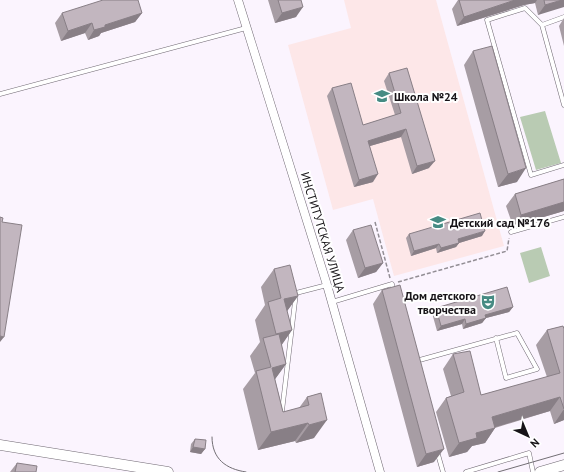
<svg xmlns="http://www.w3.org/2000/svg" width="564" height="472" font-family="'PT Sans',sans-serif">
<style>
.education{fill:#fde7e8}
.green{fill:#b9cbb3}
.lines{fill:none;stroke-linecap:round;stroke-linejoin:round}
.service-casing{stroke:#706973;stroke-width:5}
.minor-casing{stroke:#706973;stroke-width:9}
.tertiary-casing{stroke:#706973;stroke-width:11}
.path{stroke:#928d94;stroke-width:1.5;stroke-dasharray:4 2;stroke-linecap:butt}
.service{stroke:#fff;stroke-width:4}
.minor{stroke:#fff;stroke-width:8}
.tertiary{stroke:#fff;stroke-width:10}
.tram{stroke:#726e74;stroke-width:1}
.wall{fill:#a79da4}
.shaded-wall{fill:#887f86}
.building{fill:#c2b6bf;stroke:#887f86}
.labels{text-anchor:middle;dominant-baseline:central;stroke-width:4;stroke-linejoin:round;paint-order:stroke}
.poi-label{font-size:12px;font-weight:bold;fill:#171418;stroke:#fff;text-anchor:start}
.street-label{font-size:12px;fill:#171418;stroke:#fff}
</style>
<rect width="100%" height="100%" fill="#fbf4fe"/>
<!-- education -->
<path class="education" d="M 344,0 L 436,0 L 504,246 L 394,276 L 373,199 L 333,210 L 288,45 L 351,28 Z"/>
<!-- green -->
<path class="green" d="M 545,111 L 561,163 L 536,170 L 520,117 Z
M 541,247 L 550,276 L 529,283 L 520,253 Z"/>
<g class="lines">
<defs>
<path id="service" d="M 542,25 L 564,17
M 0,94 L 246,28
M 564,105 L 542,25 L 525,8 L 487,20 L 531,175 L 564,165
M 511,232 L 564,217
M 332,302 L 392,284 L 394,292
M 416,361 L 517,333 L 537,369 L 506,378 L 496,338
M 282,411 L 296,293 L 327,285
M 437,451 L 443,472
M 466,472 L 529,453 L 533,472"/>
<path id="minor" d="M 238,0 L 327,285 L 380,472"/>
<path id="tertiary" d="M 0,445 L 168,472
M 540,472 L 564,465"/>
</defs>
<!-- service casing -->
<use href="#service" class="service-casing"/>
<!-- minor casing -->
<use href="#minor" class="minor-casing"/>
<!-- tertiary casing -->
<use href="#tertiary" class="tertiary-casing"/>
<!-- path -->
<path class="path" d="M 375,222 L 390,278
M 398,282 L 507,251 L 509,238"/>
<!-- service -->
<use href="#service" class="service"/>
<!-- minor -->
<use href="#minor" class="minor"/>
<!-- tertiary -->
<use href="#tertiary" class="tertiary"/>
<!-- tram -->
<path class="tram" d="M 212,437 C 212,459 226,469 246,472
M 498,472 L 564,453"/>
</g>
<!-- wall -->
<path class="wall" d="M 268,0 L 301,0 L 296,17 L 275,23 Z
M 458,0 L 564,0 L 538,15 L 535,3 L 524,5 L 457,26 L 452,9 Z
M 62,13 L 142,13 L 135,22 L 101,33 L 99,36 L 88,40 L 85,33 L 61,41 L 55,23 Z
M 564,18 L 564,46 L 559,26 Z
M 473,51 L 517,182 L 498,187 L 464,65 Z
M 389,73 L 429,168 L 412,174 L 401,137 L 370,146 L 373,182 L 354,187 L 327,96 L 332,88 L 363,125 L 395,115 L 384,81 Z
M 564,179 L 564,211 L 513,226 L 506,206 L 515,194 Z
M 353,230 L 383,263 L 376,272 L 358,278 L 346,240 Z
M 409,234 L 482,236 L 459,243 L 456,247 L 437,253 L 436,248 L 411,256 L 406,238 Z
M 274,269 L 298,296 L 287,311 L 292,330 L 281,345 L 286,364 L 275,379 L 283,412 L 299,408 L 307,397 L 321,393 L 314,438 L 296,443 L 295,441 L 258,450 L 243,389 L 255,373 L 250,356 L 260,342 L 255,320 L 265,305 L 261,287 Z
M 382,290 L 434,462 L 417,467 L 373,304 Z
M 513,307 L 509,312 L 486,318 L 482,323 L 463,329 L 462,324 L 437,331 L 432,313 L 436,308 Z
M 563,326 L 564,420 L 554,424 L 550,411 L 495,428 L 485,443 L 472,446 L 467,452 L 449,457 L 436,412 L 446,398 L 451,396 L 443,369 L 453,354 L 481,395 L 547,377 L 536,345 L 547,330 Z
M 195,439 L 205,449 L 201,454 L 190,452 L 191,444 Z
M 17,463 L 36,472 L 10,472 Z"/>
<!-- shaded-wall -->
<path class="shaded-wall" d="M 515,0 L 537,0 L 535,3 L 524,5 L 457,26 L 464,17 Z
M 562,0 L 564,0 L 564,7 L 538,15 L 545,5 Z
M 303,7 L 296,17 L 275,23 L 282,13 Z
M 142,13 L 135,22 L 101,33 L 99,36 L 88,40 L 94,30 L 105,25 Z
M 92,23 L 85,33 L 61,41 L 68,31 Z
M 406,129 L 401,137 L 363,148 L 368,141 Z
M 435,161 L 429,168 L 412,174 L 417,166 Z
M 526,168 L 517,182 L 498,187 L 508,174 Z
M 378,174 L 373,182 L 354,187 L 359,180 Z
M 564,202 L 564,211 L 513,226 L 521,215 Z
M 485,231 L 482,236 L 459,243 L 456,247 L 437,253 L 441,248 L 458,239 Z
M 439,244 L 436,248 L 411,256 L 414,251 Z
M 383,263 L 376,272 L 358,278 L 365,268 Z
M 298,296 L 285,314 L 284,299 Z
M 513,307 L 509,312 L 486,318 L 482,323 L 463,329 L 466,324 L 485,315 Z
M 465,319 L 462,324 L 437,331 L 441,326 Z
M 292,330 L 279,349 L 276,334 Z
M 0,336 L 4,337 L 0,342 Z
M 286,364 L 273,382 L 272,368 Z
M 560,397 L 550,411 L 482,431 L 492,417 Z
M 564,409 L 564,420 L 554,424 Z
M 327,420 L 314,438 L 296,443 L 309,425 Z
M 308,423 L 295,441 L 258,450 L 271,432 Z
M 495,428 L 485,443 L 472,446 L 467,452 L 449,457 L 459,443 L 476,433 Z
M 193,447 L 205,449 L 201,454 L 190,452 Z
M 444,449 L 434,462 L 417,467 L 426,454 Z"/>
<!-- building -->
<path class="building" d="M 103,0 L 138,0 L 142,13 L 105,25 L 105,27 L 94,30 L 92,23 L 68,31 L 62,13 Z
M 278,0 L 301,0 L 303,7 L 282,13 Z
M 459,0 L 515,0 L 464,17 Z
M 544,0 L 562,0 L 545,5 Z
M 492,46 L 526,168 L 508,174 L 473,51 Z
M 407,68 L 435,161 L 417,166 L 406,129 L 368,141 L 378,174 L 359,180 L 332,88 L 351,83 L 363,125 L 401,113 L 389,73 Z
M 564,179 L 564,202 L 521,215 L 515,194 Z
M 480,213 L 485,231 L 458,239 L 459,243 L 441,248 L 439,244 L 414,251 L 409,234 Z
M 0,217 L 3,218 L 2,222 L 22,225 L 4,337 L 0,336 Z
M 371,225 L 383,263 L 365,268 L 353,230 Z
M 290,265 L 298,296 L 284,299 L 292,330 L 276,334 L 268,302 L 281,298 L 274,269 Z
M 400,285 L 444,449 L 426,454 L 382,290 Z
M 507,287 L 513,307 L 485,315 L 486,318 L 466,324 L 465,319 L 441,326 L 436,308 Z
M 563,326 L 564,329 L 564,409 L 560,397 L 492,417 L 495,428 L 476,433 L 477,438 L 459,443 L 446,398 L 464,392 L 453,354 L 470,351 L 481,395 L 560,373 L 547,330 Z
M 279,334 L 286,364 L 272,368 L 283,412 L 309,405 L 307,397 L 321,393 L 327,420 L 309,425 L 308,423 L 271,432 L 256,371 L 271,367 L 263,338 Z
M 195,439 L 206,440 L 205,449 L 193,447 Z
M 17,463 L 37,466 L 36,472 L 15,472 Z"/>
<!-- icons -->
<defs>
<symbol id="school-bare" viewBox="-9 -9 18 18"><path d="M0-5L7-2L0 1L-7-2ZM-4 1L0 2.5L4 1V4Q0 6-4 4Z" fill="#468b83" stroke="#fff" stroke-width="2.5" paint-order="stroke"/></symbol>
<symbol id="theatre-bare" viewBox="-9 -9 18 18"><path d="M-5-5.5Q0-4 5-5.5V0Q5 5 0 6Q-5 5-5 0ZM-3.3-2.5H-1v1.5H-3.3ZM1-2.5H3.3v1.5H1ZM-2.8 1Q0 5.5 2.8 1Z" fill="#468b83" stroke="#fff" stroke-width="2.5" paint-order="stroke"/></symbol>
</defs>
<g fill-rule="evenodd">
<use href="#school-bare" x="371" y="85" width="22" height="22"/>
<use href="#school-bare" x="427" y="211" width="22" height="22"/>
<use href="#theatre-bare" x="477" y="291" width="22" height="22"/>
</g>
<g class="labels">
<!-- poi labels -->
<g class="poi-label">
<text x="394" y="96">Школа №24</text>
<text x="450" y="222">Детский сад №176</text>
<text x="476" y="295" text-anchor="end">Дом детского<tspan x="476" dy="14">творчества</tspan></text>
</g>
<!-- street labels -->
<g class="street-label">
<text transform="translate(323 232) rotate(73)">ИНСТИТУТСКАЯ УЛИЦА</text>
</g>
</g>
<!-- north arrow -->
<g transform="translate(528 436) rotate(136)" stroke="#ffffff" stroke-width="3" paint-order="stroke">
<path d="M0-3L7 15L0 10L-7 15Z" fill="#171418"/>
<text y="-6" font-size="11" font-weight="bold" text-anchor="middle" fill="#171418">N</text>
</g>
</svg>
